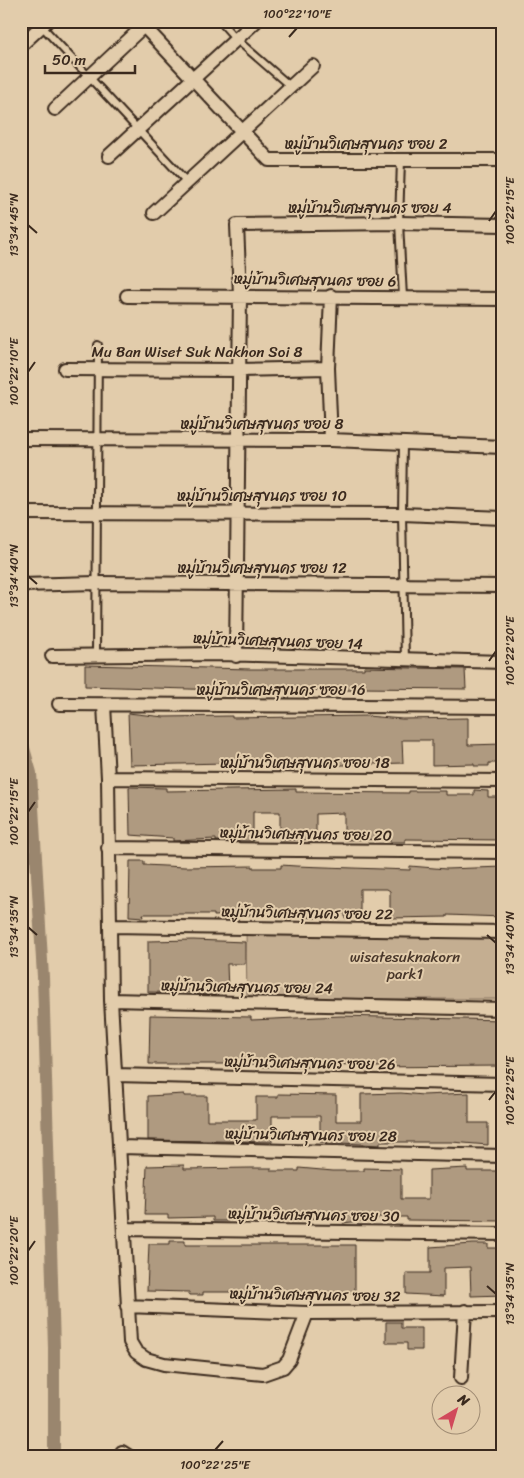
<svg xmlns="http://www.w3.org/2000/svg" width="524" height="1478" font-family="Sriracha,'Playpen Sans Thai',sans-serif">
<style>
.green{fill:#c4ae91;stroke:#806c58}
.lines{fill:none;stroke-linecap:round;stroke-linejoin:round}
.canal{stroke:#9a866e;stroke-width:12}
.building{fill:#af9a80;stroke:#3b2a1e}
.lane-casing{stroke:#3b2a1e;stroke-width:10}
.street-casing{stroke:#3b2a1e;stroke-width:16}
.lane{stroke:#e2ccab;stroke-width:6}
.street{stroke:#e2ccab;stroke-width:12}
.ticks{fill:none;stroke:#3b2a1e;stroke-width:2}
.labels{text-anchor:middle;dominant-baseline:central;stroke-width:4;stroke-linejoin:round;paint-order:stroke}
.street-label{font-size:15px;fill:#3b2a1e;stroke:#e2ccab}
.park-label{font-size:15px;fill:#49372a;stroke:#e2ccab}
.neatline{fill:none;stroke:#3b2a1e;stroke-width:2}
.ticks-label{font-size:12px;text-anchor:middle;fill:#3b2a1e}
</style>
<rect width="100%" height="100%" fill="#e2ccab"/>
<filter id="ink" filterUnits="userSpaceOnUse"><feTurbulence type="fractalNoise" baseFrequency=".02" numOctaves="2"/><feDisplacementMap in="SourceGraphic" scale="10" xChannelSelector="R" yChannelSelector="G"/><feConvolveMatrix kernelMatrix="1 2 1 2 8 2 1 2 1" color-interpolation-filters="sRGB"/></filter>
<g filter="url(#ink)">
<!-- green -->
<path class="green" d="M 246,930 L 503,932 L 503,999 L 247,999 Z"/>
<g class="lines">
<!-- canal -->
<path class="canal" d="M 21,738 L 31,773 L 43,977 L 54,1348 L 54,1457"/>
</g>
<!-- building -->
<path class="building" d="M 85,665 L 250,669 L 364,669 L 364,667 L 465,669 L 466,689 L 358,688 L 358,690 L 258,691 L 85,686 Z
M 128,713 L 164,717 L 232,716 L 232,718 L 367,716 L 402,719 L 468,718 L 468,745 L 503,744 L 503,763 L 489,763 L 489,766 L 474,766 L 474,764 L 432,765 L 432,740 L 402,740 L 403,763 L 313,766 L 276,766 L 276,762 L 130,765 Z
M 129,787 L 166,788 L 166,791 L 296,789 L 296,792 L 409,793 L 409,791 L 446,791 L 446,795 L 474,795 L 474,790 L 488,791 L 488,797 L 503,797 L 503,840 L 405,839 L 405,842 L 390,842 L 390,839 L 344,840 L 344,813 L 316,814 L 316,839 L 280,841 L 280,812 L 253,812 L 253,841 L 216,841 L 216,839 L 173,841 L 173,838 L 130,835 Z
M 130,861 L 144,861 L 144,865 L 185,867 L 253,866 L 253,868 L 281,868 L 281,865 L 296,866 L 410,870 L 410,866 L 446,869 L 503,867 L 503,917 L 447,915 L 447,917 L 390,918 L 390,891 L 387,889 L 360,889 L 360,917 L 345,918 L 345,913 L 316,914 L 316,918 L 279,914 L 214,916 L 214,914 L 143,914 L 144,917 L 129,916 Z
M 193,940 L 245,942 L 245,964 L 227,964 L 228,991 L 206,991 L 206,993 L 148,992 L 148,941 Z
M 150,1015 L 251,1017 L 251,1020 L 341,1016 L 503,1020 L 503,1066 L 365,1067 L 364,1064 L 278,1067 L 257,1067 L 257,1064 L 149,1064 Z
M 401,1093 L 423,1095 L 469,1093 L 469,1123 L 488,1123 L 488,1145 L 452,1142 L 380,1142 L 380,1145 L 320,1142 L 320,1116 L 272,1116 L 272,1142 L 148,1140 L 148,1096 L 184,1094 L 184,1096 L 207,1096 L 207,1120 L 256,1120 L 256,1097 L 278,1097 L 278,1094 L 336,1095 L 336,1121 L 361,1121 L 361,1094 Z
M 184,1165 L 184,1169 L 250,1168 L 271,1168 L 271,1171 L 299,1171 L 299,1168 L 333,1171 L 364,1171 L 364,1168 L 401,1169 L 401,1199 L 429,1199 L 429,1170 L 467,1168 L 467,1171 L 503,1171 L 503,1221 L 407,1220 L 407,1217 L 378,1217 L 378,1219 L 343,1223 L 343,1219 L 228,1216 L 228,1221 L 213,1221 L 213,1217 L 168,1218 L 168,1215 L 145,1215 L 147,1166 Z
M 170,1241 L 185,1241 L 185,1245 L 355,1245 L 355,1292 L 249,1296 L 230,1292 L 203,1292 L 203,1295 L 189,1295 L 189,1292 L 147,1291 L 149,1244 L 170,1244 Z
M 473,1244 L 488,1244 L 488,1248 L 503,1248 L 503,1295 L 471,1296 L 470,1267 L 444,1268 L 444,1296 L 406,1294 L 406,1273 L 430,1273 L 430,1247 Z
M 386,1322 L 401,1322 L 401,1328 L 422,1328 L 422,1350 L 407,1350 L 407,1343 L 386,1343 Z"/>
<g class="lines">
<defs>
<path id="lane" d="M 37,21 L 187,182
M 220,21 L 236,39 L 290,86
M 401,160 L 399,223 L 403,297
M 403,442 L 402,514 L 405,661
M 96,656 L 98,345"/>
<path id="street" d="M 139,21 L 269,160 L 503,160
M 21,45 L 47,21
M 55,109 L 149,21
M 109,156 L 256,21
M 154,213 L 313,66
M 127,296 L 503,299
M 331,296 L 328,368 L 331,440
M 65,369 L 240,370 L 328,368
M 21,439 L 331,440 L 503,447
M 21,513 L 402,514 L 503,518
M 21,585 L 96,583 L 503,586
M 52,656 L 220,654 L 503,662
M 236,656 L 240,295 L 237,225 L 399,223 L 503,225
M 59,704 L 503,707
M 104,705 L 108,778 L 111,1000 L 130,1342 L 136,1352 L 146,1359 L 164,1364 L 263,1374 L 283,1367 L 289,1360 L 307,1313
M 108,778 L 503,781
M 108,848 L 503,852
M 110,926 L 503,932
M 111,1000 L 503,1009
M 115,1075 L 503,1084
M 119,1147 L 503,1156
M 124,1229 L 503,1234
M 127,1306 L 307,1313 L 503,1312
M 461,1378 L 465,1311
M 122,1452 L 130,1457"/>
</defs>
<!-- lane casing -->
<use href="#lane" class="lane-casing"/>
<!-- street casing -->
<use href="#street" class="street-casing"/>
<!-- lane -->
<use href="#lane" class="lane"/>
<!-- street -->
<use href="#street" class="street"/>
</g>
</g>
<!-- ticks -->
<path class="ticks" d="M 289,37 L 297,28M 489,221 L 496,211M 28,225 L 37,233M 28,372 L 35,362M 28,576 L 37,584M 489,661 L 496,651M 28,812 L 35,802M 28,927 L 37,935M 487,935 L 496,943M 489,1100 L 496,1091M 28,1251 L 35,1241M 487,1286 L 496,1294M 215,1450 L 223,1441"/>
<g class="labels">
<!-- street labels -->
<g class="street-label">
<text x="366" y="144">หมู่บ้านวิเศษสุขนคร ซอย 2</text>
<text x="370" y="208">หมู่บ้านวิเศษสุขนคร ซอย 4</text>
<text transform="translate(315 280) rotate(1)">หมู่บ้านวิเศษสุขนคร ซอย 6</text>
<text x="197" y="352">Mu Ban Wiset Suk Nakhon Soi 8</text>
<text x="262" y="424">หมู่บ้านวิเศษสุขนคร ซอย 8</text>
<text x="262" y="496">หมู่บ้านวิเศษสุขนคร ซอย 10</text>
<text x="262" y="568">หมู่บ้านวิเศษสุขนคร ซอย 12</text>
<text transform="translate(278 641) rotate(2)">หมู่บ้านวิเศษสุขนคร ซอย 14</text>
<text x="281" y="690">หมู่บ้านวิเศษสุขนคร ซอย 16</text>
<text x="305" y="763">หมู่บ้านวิเศษสุขนคร ซอย 18</text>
<text transform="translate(306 834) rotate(1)">หมู่บ้านวิเศษสุขนคร ซอย 20</text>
<text transform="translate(307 913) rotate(1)">หมู่บ้านวิเศษสุขนคร ซอย 22</text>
<text transform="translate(247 987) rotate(1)">หมู่บ้านวิเศษสุขนคร ซอย 24</text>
<text transform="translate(310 1063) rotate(1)">หมู่บ้านวิเศษสุขนคร ซอย 26</text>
<text transform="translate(311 1135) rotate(1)">หมู่บ้านวิเศษสุขนคร ซอย 28</text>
<text transform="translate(314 1215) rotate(1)">หมู่บ้านวิเศษสุขนคร ซอย 30</text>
<text transform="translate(315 1295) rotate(1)">หมู่บ้านวิเศษสุขนคร ซอย 32</text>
</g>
<!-- park labels -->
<g class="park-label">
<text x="405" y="957">wisatesuknakorn<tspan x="405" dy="17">park1</tspan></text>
</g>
</g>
<!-- margin -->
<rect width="524" height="1478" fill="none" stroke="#e2ccab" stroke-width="55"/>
<!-- north arrow -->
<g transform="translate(456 1410) rotate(38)"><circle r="24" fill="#e2ccab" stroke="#9f8b73"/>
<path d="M0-4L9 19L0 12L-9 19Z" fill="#d1495b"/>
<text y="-8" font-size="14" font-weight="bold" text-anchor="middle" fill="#3b2a1e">N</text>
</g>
<!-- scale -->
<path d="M45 65v8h90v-8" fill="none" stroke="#3b2a1e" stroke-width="2.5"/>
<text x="52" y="65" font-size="15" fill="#3b2a1e" stroke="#e2ccab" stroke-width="4" paint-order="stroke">50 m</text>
<rect x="28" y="28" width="468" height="1422" class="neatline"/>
<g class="ticks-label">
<text x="297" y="18">100°22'10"E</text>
<text transform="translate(510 211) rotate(-90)" y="4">100°22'15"E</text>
<text transform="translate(14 225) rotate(-90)" y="4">13°34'45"N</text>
<text transform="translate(14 372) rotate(-90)" y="4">100°22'10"E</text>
<text transform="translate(14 576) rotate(-90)" y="4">13°34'40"N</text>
<text transform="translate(510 651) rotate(-90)" y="4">100°22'20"E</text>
<text transform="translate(14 812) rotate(-90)" y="4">100°22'15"E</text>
<text transform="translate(14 927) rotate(-90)" y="4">13°34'35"N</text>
<text transform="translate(510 943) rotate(-90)" y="4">13°34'40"N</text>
<text transform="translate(510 1091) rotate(-90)" y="4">100°22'25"E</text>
<text transform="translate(14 1251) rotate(-90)" y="4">100°22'20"E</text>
<text transform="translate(510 1294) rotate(-90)" y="4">13°34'35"N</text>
<text x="215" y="1469">100°22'25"E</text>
</g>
</svg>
